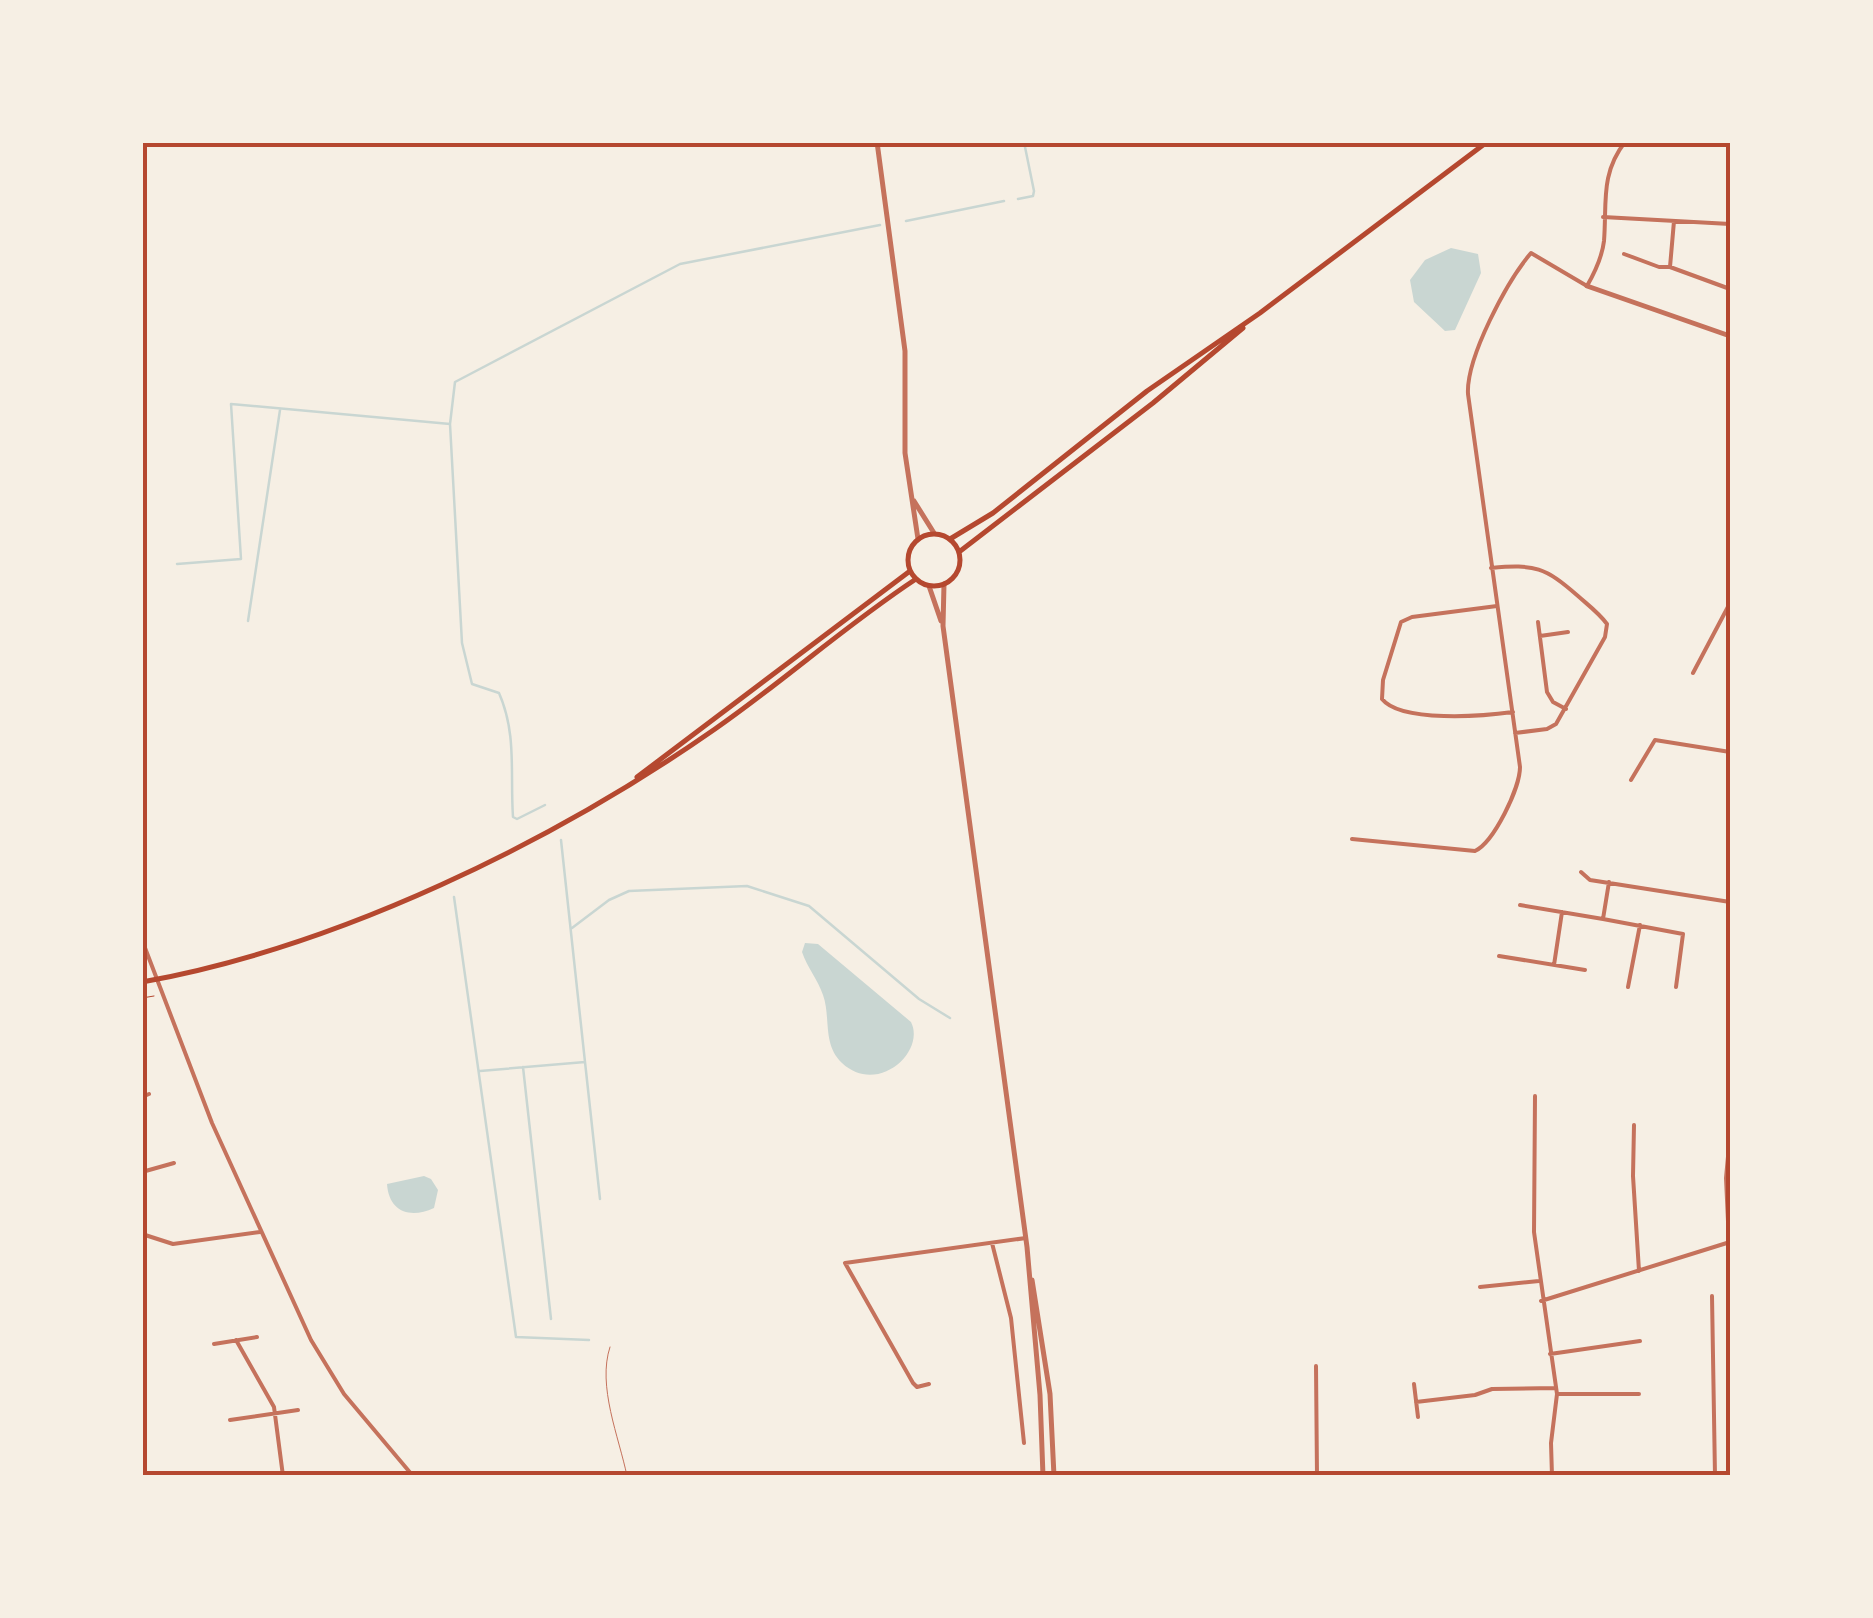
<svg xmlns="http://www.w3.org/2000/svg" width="1873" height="1618" font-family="Manrope,sans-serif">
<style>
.water{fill:#c9d6d2}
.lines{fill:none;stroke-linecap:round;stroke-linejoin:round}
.stream{stroke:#c9d6d2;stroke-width:2.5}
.path{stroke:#b5482f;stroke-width:1}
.service{stroke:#c5725c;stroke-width:1}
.minor{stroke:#c5725c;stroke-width:4}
.tertiary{stroke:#c5725c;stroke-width:5}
.secondary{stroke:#b5482f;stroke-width:5}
.neatline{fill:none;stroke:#b5482f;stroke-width:4}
</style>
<rect width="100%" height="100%" fill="#f6efe4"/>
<!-- water -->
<path class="water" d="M 1451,248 L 1478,254 L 1481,273 L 1455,330 L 1445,331 L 1414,302 L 1410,280 L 1425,260 Z
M 805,943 L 818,944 L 911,1022 C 926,1052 877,1096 842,1063 C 822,1044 831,1017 823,995 C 818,980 807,967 802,952 Z
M 424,1176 L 431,1179 L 438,1190 L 434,1208 C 410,1219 389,1212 387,1184 Z"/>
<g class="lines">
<!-- stream -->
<path class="stream" d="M 1018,199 L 1033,196 L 1034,191 L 1024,142
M 906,221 L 1004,201
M 177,564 L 241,559 L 231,404 L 450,424
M 248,621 L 280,410
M 545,805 L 517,819 L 513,817 C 510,773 517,734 499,693 L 472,684 L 462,643 L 450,424 L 455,382 L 680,264 L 880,225
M 454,897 L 516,1337 L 589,1340
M 572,928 L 609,900 L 629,891 L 747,886 L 809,906 L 919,999 L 950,1018
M 585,1062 L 600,1199
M 523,1067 L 551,1319
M 480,1071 L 585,1062 L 561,840"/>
<!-- path -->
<path class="path" d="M 142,998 L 154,996"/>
<!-- service -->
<path class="service" d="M 610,1347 C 597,1386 619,1437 627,1476"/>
<!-- minor -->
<path class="minor" d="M 1603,217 L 1730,224
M 1674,221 L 1670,267 L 1730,289
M 1624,254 L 1659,267 L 1670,267
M 1491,568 C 1535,564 1545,567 1578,596 C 1588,605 1599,613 1607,624 L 1605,637 L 1556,724 L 1547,729 L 1515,733
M 1497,606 L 1412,617 L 1401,622 L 1383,680 L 1382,699 C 1401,723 1484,716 1513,712
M 1538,622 L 1547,692 L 1553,702 L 1566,709
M 1540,636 L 1568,632
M 1693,673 L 1730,603
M 1631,780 L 1655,740 L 1730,752
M 1352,839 L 1475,851 C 1494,842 1520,788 1520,767 L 1468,394 C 1466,358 1507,281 1531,253 L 1587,286 C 1595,272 1602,258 1604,241 C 1607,204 1600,174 1625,142
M 1581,872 L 1590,880 L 1730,902
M 1609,882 L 1603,919 L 1683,934 L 1676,987
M 1520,905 L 1603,919
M 142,940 L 212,1123 L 311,1340 L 344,1394 L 413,1476
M 1499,956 L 1585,970
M 1554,965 L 1562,912
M 1628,987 L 1640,925
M 1535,1096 L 1534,1232 L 1557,1394 L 1551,1443 L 1552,1476
M 142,1097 L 149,1094
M 1634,1125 L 1633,1176 L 1639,1271
M 142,1172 L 174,1163
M 142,1234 L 173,1244 L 260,1232
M 992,1243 L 1011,1318 L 1024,1443
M 1729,1243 L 1726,1178 L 1729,1146
M 1480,1287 L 1539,1281
M 1712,1296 L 1715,1476
M 1541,1301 L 1730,1242
M 236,1340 L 274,1407 L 283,1476
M 214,1344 L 257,1337
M 1550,1354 L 1640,1341
M 1316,1366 L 1317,1476
M 929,1384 L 917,1387 L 913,1383 L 845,1263 L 1026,1238
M 1414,1384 L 1418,1417
M 1557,1394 L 1639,1394
M 1416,1402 L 1475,1395 L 1492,1389 L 1556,1388
M 230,1420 L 298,1410"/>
<!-- tertiary -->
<path class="tertiary" d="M 877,142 L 905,351 L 905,453 L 918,539
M 1587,286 L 1730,336
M 914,501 L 934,533
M 944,584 L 943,626 L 1027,1247 L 1040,1395 L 1043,1476
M 929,586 L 941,621
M 1032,1280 L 1050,1394 L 1054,1476"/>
<!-- secondary -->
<path class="secondary" d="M908 560a26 26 0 1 1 52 0a26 26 0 1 1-52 0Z
M 950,539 L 993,513 L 1147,391 L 1260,313 L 1487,142
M 959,552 L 1153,403 L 1243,328
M 637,777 L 910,571
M 142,982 C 338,947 553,842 715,729 C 784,681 846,625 916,579"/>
</g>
<!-- border -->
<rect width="1873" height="1618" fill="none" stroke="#f6efe4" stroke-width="290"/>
<rect x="145" y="145" width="1583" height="1328" class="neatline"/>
</svg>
